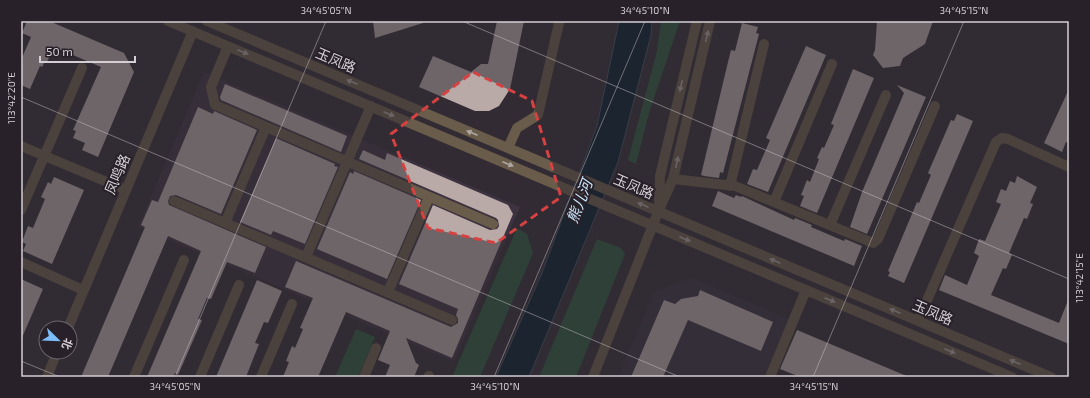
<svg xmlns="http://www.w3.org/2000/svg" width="1090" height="398" font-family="'Exo 2','Noto Sans SC',sans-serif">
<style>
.built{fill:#3d323f}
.education{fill:#393141}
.green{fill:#2c593d}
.water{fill:#041c2c;stroke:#42525f}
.building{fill:#b9aaa8}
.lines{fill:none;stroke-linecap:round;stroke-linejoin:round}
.minor{stroke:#6a5c4a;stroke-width:10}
.oneway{fill:#afa7a4}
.marked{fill:none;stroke:#d64142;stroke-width:3;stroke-dasharray:8 5;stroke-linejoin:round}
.ticks{fill:none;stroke:#d4cfd5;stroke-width:1;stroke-opacity:0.45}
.labels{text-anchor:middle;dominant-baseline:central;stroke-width:4;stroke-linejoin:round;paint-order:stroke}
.street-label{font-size:14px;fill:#d4cfd5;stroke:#282129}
.water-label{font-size:15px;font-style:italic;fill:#c8e4f9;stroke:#282129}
.neatline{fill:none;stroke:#d4cfd5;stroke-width:1.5}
.ticks-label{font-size:10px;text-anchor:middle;fill:#d4cfd5}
</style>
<rect width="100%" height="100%" fill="#322b33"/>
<!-- built -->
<path class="built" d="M 204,72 L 520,207 L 454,362 L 138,227 Z"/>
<!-- education -->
<path class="education" d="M 690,277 L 789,319 L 764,377 L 618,377 L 654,292 Z"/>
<!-- green -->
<path class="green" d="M 661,21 L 680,21 L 649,113 L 636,164 L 628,160 L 657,51 Z
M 517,228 L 527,234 L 533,253 L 480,377 L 452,377 Z
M 597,239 L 621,248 L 625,254 L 576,377 L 539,377 Z
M 356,329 L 375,337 L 358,377 L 335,377 Z"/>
<!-- water -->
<path class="water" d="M 619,21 L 652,21 L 651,35 L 618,162 L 529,377 L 496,377 L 542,273 L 597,126 Z"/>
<!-- building -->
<path class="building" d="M 27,21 L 49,21 L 124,53 L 134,72 L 98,157 L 82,150 L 85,143 L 73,138 L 76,131 L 73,130 L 101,67 L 54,47 L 47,62 L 45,61 L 42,67 L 40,66 L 30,89 L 21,85 L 21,60 L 31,37 L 22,33 Z
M 373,21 L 422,21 L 423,23 L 375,38 Z
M 497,21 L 524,21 L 510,89 L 499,106 L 489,111 L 475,111 L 419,87 L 433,56 L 471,72 L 481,64 L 488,64 Z
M 877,21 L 933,21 L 925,44 L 903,58 L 900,66 L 883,68 L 873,55 L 875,50 Z
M 742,23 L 758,27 L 756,33 L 759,34 L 723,173 L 720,172 L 719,178 L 704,176 L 701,175 L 728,62 L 731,50 L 735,51 Z
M 806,46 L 826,55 L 768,192 L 747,184 L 753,169 L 757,170 L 770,140 L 766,138 Z
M 853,69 L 874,78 L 817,213 L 800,206 L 804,196 L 801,195 L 807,180 L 810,182 L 819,159 L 817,158 L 822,147 L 824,148 L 834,125 L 831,124 Z
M 225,84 L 347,136 L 341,152 L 221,100 L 220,97 Z
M 897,85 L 926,97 L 867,234 L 850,227 L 862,192 L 904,93 Z
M 1069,89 L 1069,143 L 1066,142 L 1062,152 L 1044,143 Z
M 198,107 L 213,114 L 214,111 L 257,130 L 221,214 L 176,195 L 170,196 L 168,201 L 169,205 L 266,247 L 255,273 L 227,262 L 211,299 L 207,298 L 198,319 L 202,320 L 178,375 L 175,373 L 173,377 L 147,377 L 201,251 L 168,236 L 108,377 L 81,377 L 145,227 L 141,225 L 152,200 L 158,202 Z
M 957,114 L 973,121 L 904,283 L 888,276 L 890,272 L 888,271 L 917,202 L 919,203 L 931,175 L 928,173 L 951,120 L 954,121 Z
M 276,138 L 335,164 L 334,166 L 338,167 L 305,244 L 273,231 L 271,235 L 240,222 Z
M 363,150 L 385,160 L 387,153 L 508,205 L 513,214 L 452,358 L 406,338 L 416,363 L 419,365 L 414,377 L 385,377 L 390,365 L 378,360 L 390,331 L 346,312 L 318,377 L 283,377 L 289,362 L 286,361 L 292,346 L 295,348 L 303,329 L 300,328 L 313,298 L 285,287 L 296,261 L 451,327 L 458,323 L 458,319 L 456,315 L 458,309 L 399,284 L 433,205 L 490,230 L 497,229 L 499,226 L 498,220 L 496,218 L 359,159 Z
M 354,171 L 421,200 L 387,279 L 317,249 L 350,172 L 353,174 Z
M 1017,176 L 1037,187 L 1030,203 L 1033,204 L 1027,219 L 1024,218 L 1009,253 L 1012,255 L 1006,269 L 1003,268 L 991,295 L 1059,323 L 1069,298 L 1069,344 L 939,290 L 945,275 L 967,285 L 979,256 L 974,253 L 979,239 L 985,241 L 1001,204 L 996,202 L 1001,189 L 1006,191 L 1010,181 L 1015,183 Z
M 54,177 L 84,190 L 52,264 L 23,251 L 26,244 L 22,242 L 28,226 L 33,228 L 45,199 L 41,197 L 48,182 L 51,184 Z
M 718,191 L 734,198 L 736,195 L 741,197 L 742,196 L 794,220 L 795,218 L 812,225 L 811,227 L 844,241 L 845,239 L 862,246 L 854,266 L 712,206 Z
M 21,279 L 43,289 L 21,340 Z
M 257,280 L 282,291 L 268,323 L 264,322 L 255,343 L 259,344 L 246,377 L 216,377 Z
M 700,290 L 773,322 L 761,351 L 688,320 L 663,377 L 631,377 L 664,300 L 675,304 L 681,299 L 698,296 Z
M 797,330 L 909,377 L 800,377 L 780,369 Z"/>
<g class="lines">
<!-- minor -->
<path class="minor" d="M 168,21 L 1012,377
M 207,21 L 1051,377
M 228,46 L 211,87 L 215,105 L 493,224
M 21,146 L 126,190
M 508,148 L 517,128 L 538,115 L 559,23
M 673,179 L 735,186 L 873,243 L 878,239 L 935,106
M 730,186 L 764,44
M 174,201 L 452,320
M 774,202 L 832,64
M 659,205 L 660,176 L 697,21
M 21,210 L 82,68
M 225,223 L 266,127
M 830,225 L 886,95
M 306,257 L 371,106
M 21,262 L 83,290
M 388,292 L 429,197
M 918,321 L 996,142 L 1002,138 L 1008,139 L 1069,167
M 68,328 L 193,31
M 47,377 L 57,352
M 134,377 L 184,260
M 200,377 L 239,285
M 261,377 L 292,304
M 364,377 L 376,348
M 428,377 L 429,376
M 593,377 L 658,212 L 673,179 L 710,21
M 770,377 L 806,290"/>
</g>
<!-- one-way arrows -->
<defs><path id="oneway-solid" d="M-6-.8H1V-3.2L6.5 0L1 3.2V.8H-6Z"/></defs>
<g class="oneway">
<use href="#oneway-solid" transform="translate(707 36) rotate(-77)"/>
<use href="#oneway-solid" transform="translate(243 52) rotate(23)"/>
<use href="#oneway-solid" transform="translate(352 82) rotate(-157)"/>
<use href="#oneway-solid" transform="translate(681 86) rotate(103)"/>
<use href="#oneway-solid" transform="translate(389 114) rotate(23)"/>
<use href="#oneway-solid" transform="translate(472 133) rotate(-157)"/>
<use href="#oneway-solid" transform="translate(677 162) rotate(-77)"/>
<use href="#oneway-solid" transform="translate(508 164) rotate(23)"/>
<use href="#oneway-solid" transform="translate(643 205) rotate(-157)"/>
<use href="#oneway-solid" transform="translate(685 239) rotate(23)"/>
<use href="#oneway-solid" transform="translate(775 261) rotate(-157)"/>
<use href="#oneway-solid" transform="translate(830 300) rotate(23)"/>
<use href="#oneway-solid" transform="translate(895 311) rotate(-157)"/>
<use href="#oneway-solid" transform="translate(950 351) rotate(23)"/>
<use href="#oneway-solid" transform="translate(1015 362) rotate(-157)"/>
</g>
<!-- marked area -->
<path d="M0 0H1090V398H0ZM 473,72 L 532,101 L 561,197 L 496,243 L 428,228 L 391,134 Z" fill="#322b33" fill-opacity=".55" fill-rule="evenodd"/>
<path class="marked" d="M 473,72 L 532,101 L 561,197 L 496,243 L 428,228 L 391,134 Z"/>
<!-- ticks -->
<path class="ticks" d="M 462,21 L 1069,279M 21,97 L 680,377M 21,361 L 60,377M 175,377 L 326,21M 494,377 L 645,21M 813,377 L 964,21"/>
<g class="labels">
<!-- street labels -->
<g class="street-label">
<text transform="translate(336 60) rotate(23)">玉凤路</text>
<text transform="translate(117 174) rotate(-67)">凤鸣路</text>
<text transform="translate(634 186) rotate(23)">玉凤路</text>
<text transform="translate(933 312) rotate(23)">玉凤路</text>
</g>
<!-- water labels -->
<g class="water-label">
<text transform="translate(579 201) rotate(-69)">熊儿河</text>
</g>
</g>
<!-- border -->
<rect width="1090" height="398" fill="none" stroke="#282129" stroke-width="44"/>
<!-- north arrow -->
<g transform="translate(58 340) rotate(113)"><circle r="19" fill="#282129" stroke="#6d676e"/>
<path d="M0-3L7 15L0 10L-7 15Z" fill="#7cbef9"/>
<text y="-6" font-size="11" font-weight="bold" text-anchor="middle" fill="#d4cfd5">北</text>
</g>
<!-- scale -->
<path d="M40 56v6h95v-6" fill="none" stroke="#d4cfd5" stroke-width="2"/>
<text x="46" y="56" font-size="12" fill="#d4cfd5" stroke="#282129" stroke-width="3" paint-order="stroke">50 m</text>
<rect x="22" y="22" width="1046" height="354" class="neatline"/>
<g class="ticks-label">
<text x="326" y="14">34°45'05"N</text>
<text x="645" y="14">34°45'10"N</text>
<text x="964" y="14">34°45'15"N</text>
<text transform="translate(11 98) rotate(-90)" y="4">113°42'20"E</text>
<text transform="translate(1079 278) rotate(-90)" y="4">113°42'15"E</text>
<text x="175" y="390">34°45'05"N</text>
<text x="495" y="390">34°45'10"N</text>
<text x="814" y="390">34°45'15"N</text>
</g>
</svg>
